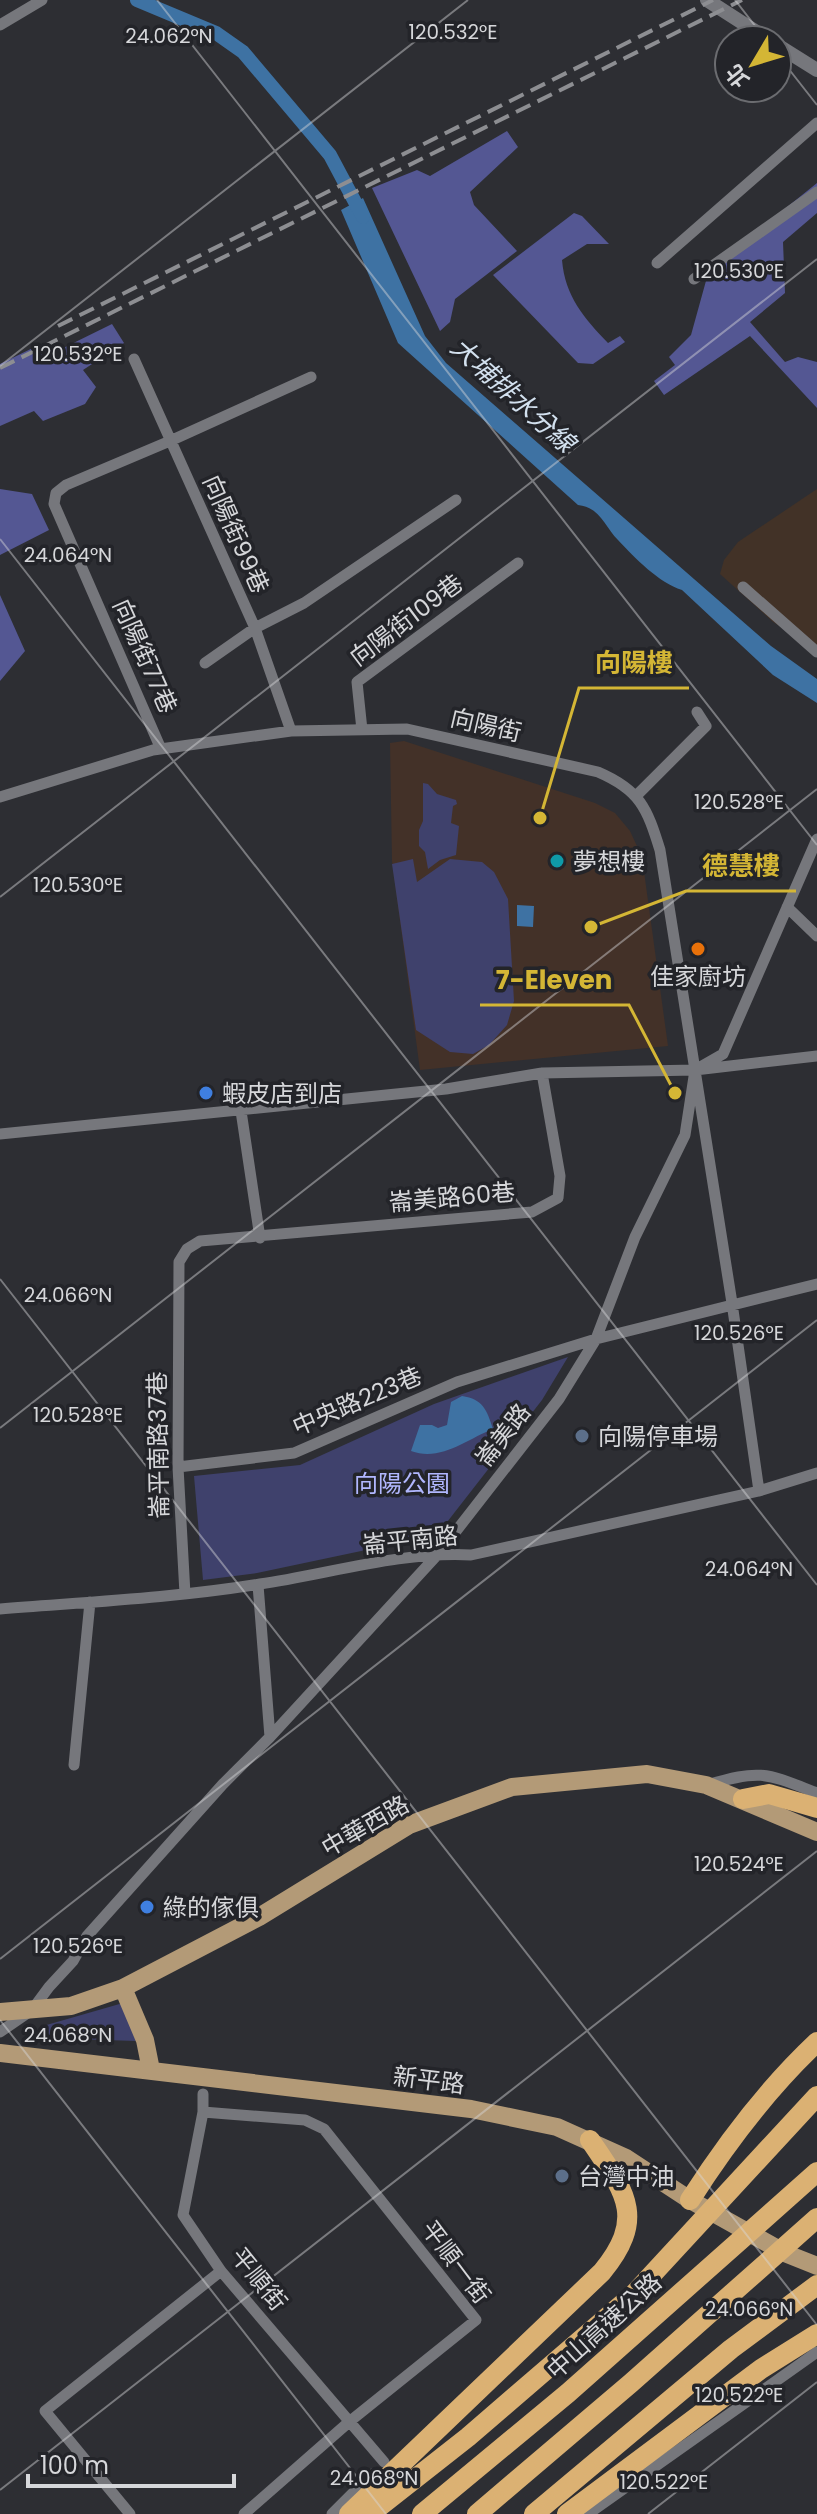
<svg xmlns="http://www.w3.org/2000/svg" width="817" height="2514" font-family="Poppins,'Noto Sans TC',sans-serif">
<style>
.industrial{fill:#423227}
.education{fill:#433128}
.green{fill:#3f416c}
.forest{fill:#545793}
.water{fill:#3e72a3}
.lines{fill:none;stroke-linecap:round;stroke-linejoin:round}
.canal{stroke:#3e72a3;stroke-width:14}
.minor{stroke:#76777c;stroke-width:11}
.tertiary{stroke:#76777c;stroke-width:14}
.primary{stroke:#b39a77;stroke-width:18}
.motorway{stroke:#dbb173;stroke-width:20}
.rail{stroke:#8d8e92;stroke-width:4;stroke-dasharray:16 8;stroke-linecap:butt}
.ticks{fill:none;stroke:#d6d7da;stroke-width:2;stroke-opacity:0.45}
.culture-dot{fill:#0f9aa8;stroke:#232429;stroke-width:3}
.food-dot{fill:#e8710a;stroke:#232429;stroke-width:3}
.shop-dot{fill:#3f7fe0;stroke:#232429;stroke-width:3}
.service-dot{fill:#5c6f8a;stroke:#232429;stroke-width:3}
.labels{text-anchor:middle;dominant-baseline:central;stroke-width:7;stroke-linejoin:round;paint-order:stroke}
.street-label{font-size:24px;fill:#d6d7da;stroke:#232429}
.poi-label{font-size:24px;fill:#d6d7da;stroke:#232429;text-anchor:start}
.park-label{font-size:24px;fill:#b1b7fe;stroke:#232429}
.water-label{font-size:26px;font-style:italic;fill:#d3e1ef;stroke:#232429}
.ticks-label{font-size:20px;text-anchor:middle;fill:#d6d7da;stroke:#232429;stroke-width:7;stroke-linejoin:round;paint-order:stroke}
.leader{fill:none;stroke:#d4b635;stroke-width:3}
.callout-dot{fill:#d4b635;stroke:#232429;stroke-width:3}
.callout-label{font-size:26px;text-anchor:middle;font-weight:bold;fill:#d4b635;stroke:#232429;stroke-width:7;stroke-linejoin:round;paint-order:stroke}
</style>
<rect width="100%" height="100%" fill="#2d2e33"/>
<!-- industrial -->
<path class="industrial" d="M 817,489 L 817,650 L 773,622 L 720,574 L 724,560 L 738,542 Z"/>
<!-- education -->
<path class="education" d="M 404,741 L 595,803 L 615,813 L 630,831 L 642,857 L 668,1046 L 420,1070 L 392,861 L 390,743 Z"/>
<!-- green -->
<path class="green" d="M 423,783 L 428,784 L 437,794 L 456,800 L 457,804 L 453,806 L 451,823 L 459,826 L 456,855 L 440,860 L 428,869 L 425,852 L 419,846 L 419,830 L 423,821 Z
M 413,859 L 417,882 L 450,859 L 482,862 L 494,872 L 508,899 L 514,1001 L 507,1025 L 489,1045 L 473,1054 L 450,1052 L 416,1030 L 392,864 Z
M 568,1357 L 542,1400 L 437,1535 L 257,1573 L 203,1580 L 194,1476 L 300,1465 L 434,1404 Z
M 123,2003 L 136,2041 L 44,2038 L 43,2026 Z"/>
<!-- forest -->
<path class="forest" d="M 507,131 L 518,147 L 470,192 L 474,205 L 517,251 L 455,299 L 450,322 L 440,331 L 372,188 L 417,170 L 430,176 Z
M 817,183 L 817,213 L 783,242 L 785,293 L 750,322 L 785,362 L 798,357 L 817,362 L 817,408 L 750,336 L 664,395 L 654,381 L 675,365 L 669,357 L 691,335 L 709,270 Z
M 574,213 L 582,216 L 609,244 L 587,244 L 562,260 C 565,296 584,318 608,343 L 620,336 L 625,342 L 593,364 L 578,363 L 493,275 Z
M 112,324 L 124,343 L 83,370 L 96,387 L 85,404 L 43,421 L 34,411 L 0,426 L 0,364 L 41,344 L 49,355 Z
M 0,489 L 32,494 L 49,530 L 0,555 Z
M 0,595 L 25,651 L 0,681 Z"/>
<!-- water -->
<path class="water" d="M 363,198 L 425,336 L 446,363 L 771,646 L 817,679 L 817,703 L 773,675 L 682,590 C 659,583 635,558 618,540 C 605,527 600,507 578,505 L 398,343 L 341,210 Z
M 517,905 L 534,906 L 533,927 L 517,926 Z
M 462,1396 C 483,1399 487,1410 493,1429 C 467,1439 441,1462 411,1451 L 420,1425 L 432,1425 L 438,1428 L 447,1425 L 451,1402 Z"/>
<g class="lines">
<!-- canal -->
<path class="canal" d="M 137,0 L 216,33 L 243,52 L 330,155 L 363,217"/>
<!-- minor -->
<path class="minor" d="M 0,25 L 42,0
M 657,263 L 817,123
M 694,279 L 817,192
M 134,359 L 255,628 L 291,731
M 743,587 L 817,652
M 205,663 L 255,628 L 304,603 L 456,500
M 362,730 L 357,682 L 518,563
M 161,749 L 54,504 L 56,493 L 66,485 L 170,441 L 311,377
M 637,795 L 706,726 L 697,712
M 0,797 L 153,750 L 291,731 L 407,729 L 598,772 C 640,790 647,808 660,850 L 732,1303 L 759,1491
M 787,907 L 817,936
M 241,1111 L 260,1238
M 0,1134 L 446,1089 L 542,1073 L 695,1070 L 817,1056
M 178,1467 L 294,1453 L 457,1382 L 596,1339 L 817,1284
M 258,1585 L 270,1737
M 185,1594 L 178,1467 L 179,1262 L 187,1249 L 200,1241 L 532,1212 L 558,1198 L 560,1176 L 542,1073
M 0,1609 C 87,1602 174,1598 260,1584 C 328,1574 402,1551 471,1555 L 759,1491 L 817,1473
M 74,1765 L 90,1602
M 707,1785 C 761,1769 766,1773 817,1793
M 0,2032 L 32,2010 L 49,1987 L 73,1961 L 87,1936 L 223,1784 L 270,1737 L 439,1553 L 559,1399 L 596,1339 L 635,1237 L 685,1135 L 695,1070 L 723,1054 L 817,839
M 203,2094 L 203,2112 L 183,2215 L 221,2271 L 384,2462
M 203,2112 L 305,2120 L 324,2129 L 476,2320 L 349,2422 L 244,2514
M 130,2514 L 45,2411 L 221,2271
M 332,2514 L 372,2474
M 588,2514 L 817,2352"/>
<!-- tertiary -->
<path class="tertiary" d="M 707,0 L 769,40
M 777,45 L 817,70"/>
<!-- primary -->
<path class="primary" d="M 123,1988 L 145,2040 L 151,2070
M 0,2012 L 71,2006 L 123,1988 L 259,1917 L 409,1825 L 512,1787 L 647,1774 L 706,1785 L 817,1832
M 0,2053 L 471,2109 L 557,2127 L 626,2158 L 690,2200 L 787,2254 L 817,2266"/>
<!-- motorway -->
<path class="motorway" d="M 743,1799 L 769,1794 L 817,1808
M 690,2200 C 727,2142 767,2089 817,2042
M 349,2514 L 602,2272 C 647,2217 625,2192 590,2140
M 370,2514 L 468,2437 L 634,2294 L 817,2096
M 422,2514 L 568,2393 L 817,2172
M 477,2514 L 631,2383 L 817,2218
M 534,2514 L 731,2349 L 817,2285
M 567,2514 L 761,2369 L 817,2334"/>
<!-- rail -->
<path class="rail" d="M 58,326 L 713,0
M 0,368 L 742,0"/>
</g>
<!-- ticks -->
<path class="ticks" d="M 157,0 L 817,845M 735,0 L 766,40M 777,54 L 817,105M 0,366 L 468,0M 0,539 L 817,1585M 0,897 L 817,259M 0,1279 L 817,2325M 0,1428 L 817,789M 0,1959 L 817,1320M 0,2020 L 386,2514M 0,2490 L 817,1851M 648,2514 L 817,2382"/>
<!-- markers -->
<circle class="culture-dot" cx="557" cy="861" r="8"/>
<circle class="food-dot" cx="698" cy="949" r="8"/>
<g class="shop-dot">
<circle cx="206" cy="1093" r="8"/>
<circle cx="147" cy="1907" r="8"/>
</g>
<g class="service-dot">
<circle cx="582" cy="1436" r="8"/>
<circle cx="562" cy="2176" r="8"/>
</g>
<g class="labels">
<!-- street labels -->
<g class="street-label">
<text transform="translate(236 534) rotate(66)">向陽街99巷</text>
<text transform="translate(406 620) rotate(-37)">向陽街109巷</text>
<text transform="translate(145 656) rotate(66)">向陽街77巷</text>
<text transform="translate(486 725) rotate(13)">向陽街</text>
<text transform="translate(452 1197) rotate(-5)">崙美路60巷</text>
<text transform="translate(357 1401) rotate(-23)">中央路223巷</text>
<text transform="translate(503 1435) rotate(-52)">崙美路</text>
<text transform="translate(158 1445) rotate(-91)">崙平南路37巷</text>
<text transform="translate(410 1540) rotate(-6)">崙平南路</text>
<text transform="translate(365 1826) rotate(-30)">中華西路</text>
<text transform="translate(429 2080) rotate(7)">新平路</text>
<text transform="translate(456 2262) rotate(53)">平順一街</text>
<text transform="translate(259 2279) rotate(51)">平順街</text>
<text transform="translate(604 2326) rotate(-42)">中山高速公路</text>
</g>
<!-- poi labels -->
<g class="poi-label">
<text x="573" y="861">夢想樓</text>
<text x="698" y="976" text-anchor="middle">佳家廚坊</text>
<text x="222" y="1093">蝦皮店到店</text>
<text x="598" y="1436">向陽停車場</text>
<text x="163" y="1907">綠的傢俱</text>
<text x="578" y="2176">台灣中油</text>
</g>
<!-- park labels -->
<g class="park-label">
<text x="402" y="1483">向陽公園</text>
</g>
<!-- water labels -->
<g class="water-label">
<text transform="translate(513 395) rotate(42)">大埔排水分線</text>
</g>
</g>
<g class="ticks-label">
<text x="453" y="39">120.532°E</text>
<text x="169" y="43">24.062°N</text>
<text x="739" y="278">120.530°E</text>
<text x="78" y="361">120.532°E</text>
<text x="68" y="562">24.064°N</text>
<text x="739" y="809">120.528°E</text>
<text x="78" y="892">120.530°E</text>
<text x="68" y="1302">24.066°N</text>
<text x="739" y="1340">120.526°E</text>
<text x="78" y="1422">120.528°E</text>
<text x="749" y="1576">24.064°N</text>
<text x="739" y="1871">120.524°E</text>
<text x="78" y="1953">120.526°E</text>
<text x="68" y="2042">24.068°N</text>
<text x="749" y="2316">24.066°N</text>
<text x="739" y="2402">120.522°E</text>
<text x="374" y="2485">24.068°N</text>
<text x="664" y="2489">120.522°E</text>
</g>
<!-- callouts -->
<path class="leader" d="M540 818L579 688H689M591 927L686 891H796M675 1093L629 1005H480"/>
<g class="callout-dot">
<circle cx="540" cy="818" r="8"/>
<circle cx="591" cy="927" r="8"/>
<circle cx="675" cy="1093" r="8"/>
</g>
<g class="callout-label">
<text x="634" y="672">向陽樓</text>
<text x="741" y="875">德慧樓</text>
<text x="554" y="989">7-Eleven</text>
</g>
<!-- north arrow -->
<g transform="translate(753 64) rotate(232)"><circle r="38" fill="#232429" stroke="#6b6c70" stroke-width="2"/>
<path d="M0-6L14 30L0 20L-14 30Z" fill="#d4b635"/>
<text y="-12" font-size="22" font-weight="bold" text-anchor="middle" fill="#d6d7da">北</text>
</g>
<!-- scale -->
<path d="M28 2474v12h206v-12" fill="none" stroke="#d6d7da" stroke-width="4"/>
<text x="40" y="2474" font-size="24" fill="#d6d7da" stroke="#232429" stroke-width="6" paint-order="stroke">100 m</text>
</svg>
